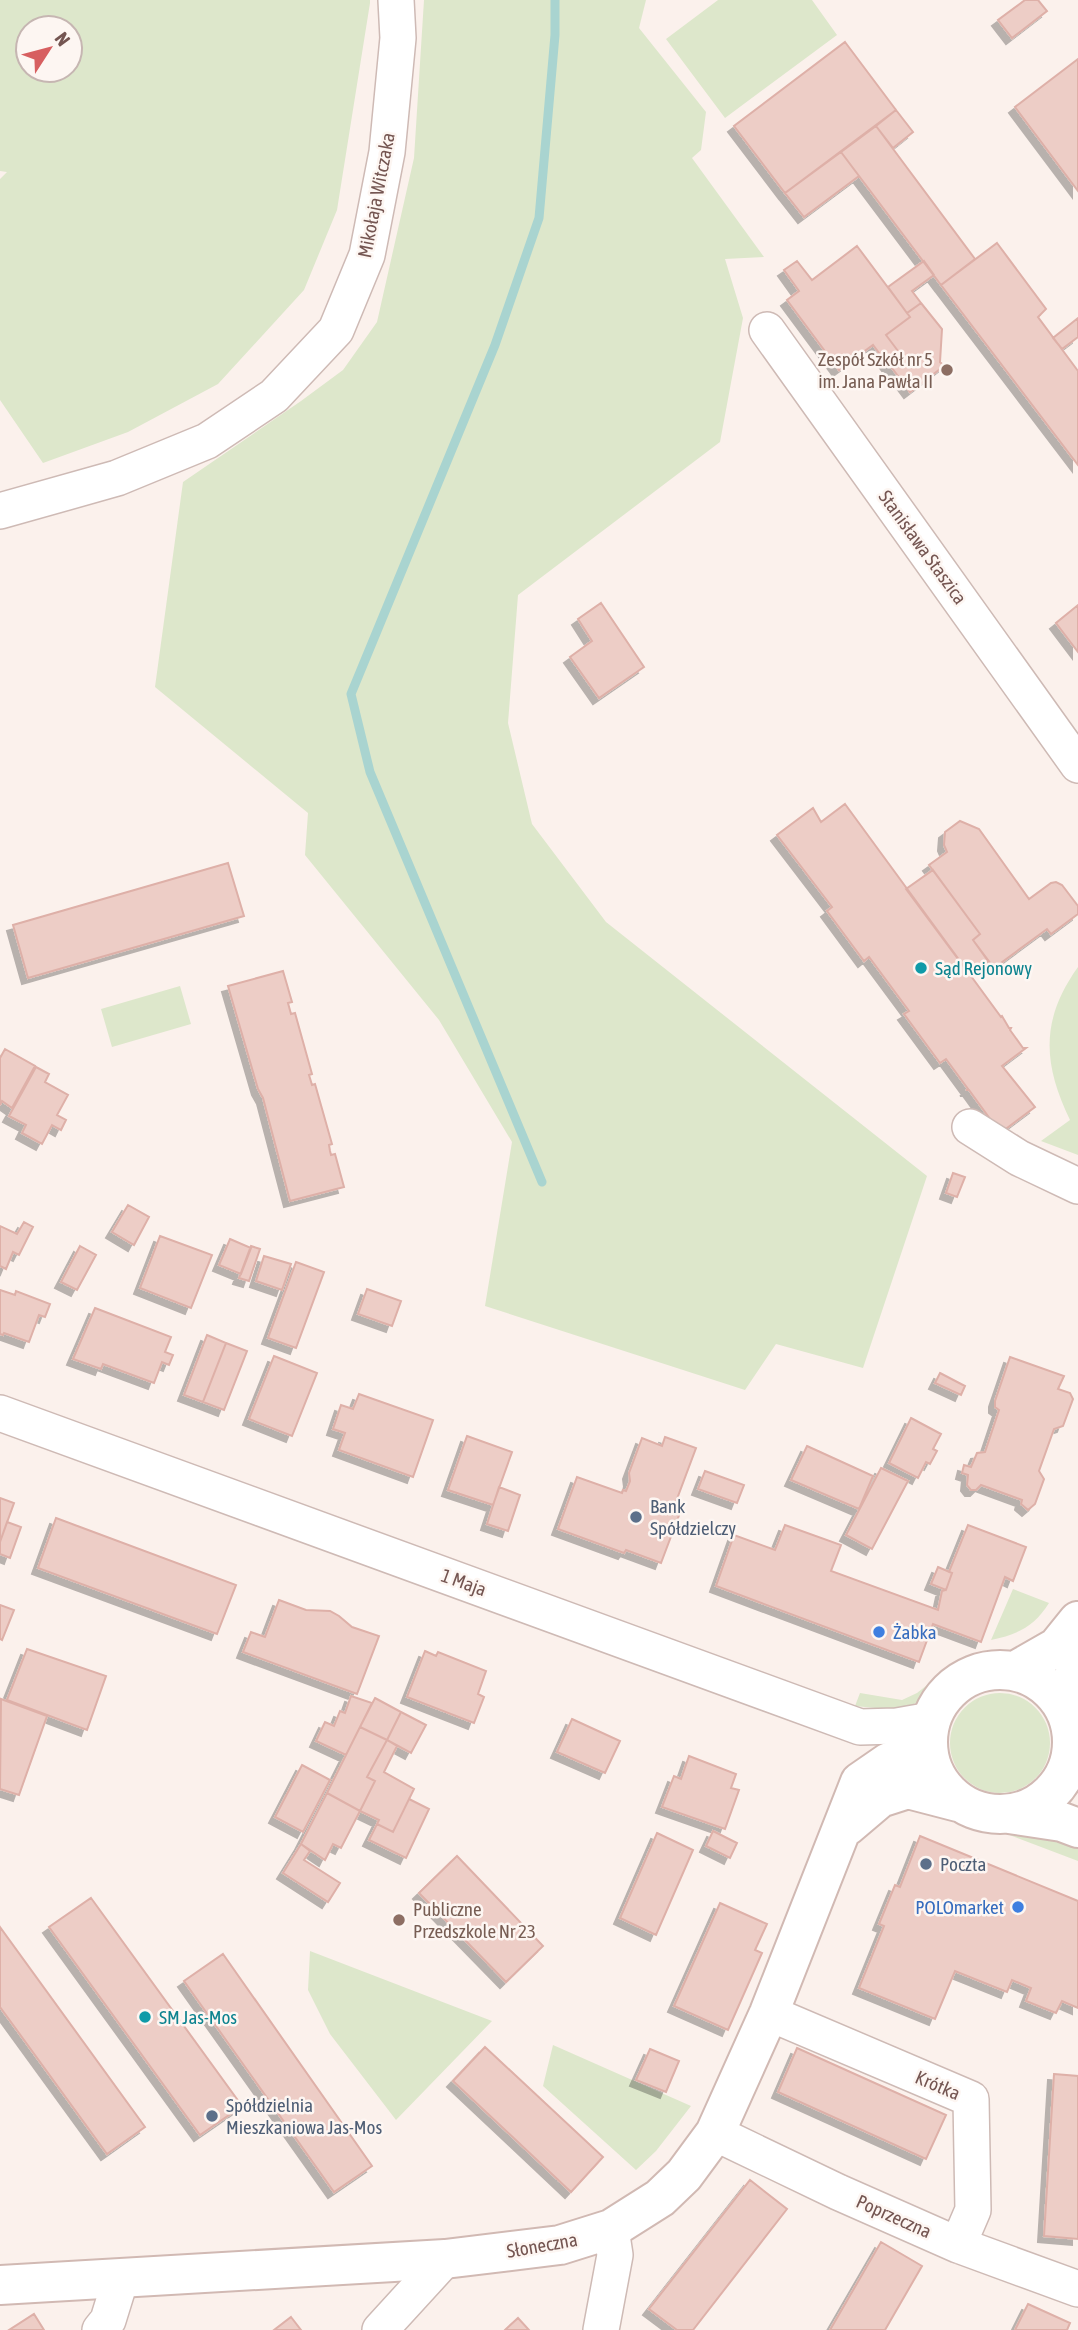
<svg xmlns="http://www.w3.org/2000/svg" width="1078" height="2330" font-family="'Asap Condensed',sans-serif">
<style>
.green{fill:#dde7cb;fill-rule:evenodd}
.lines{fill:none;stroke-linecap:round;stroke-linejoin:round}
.stream{stroke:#a9d4d0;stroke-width:9}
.building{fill:#edcdc6;stroke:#deb0a8;stroke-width:2;filter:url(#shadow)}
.street-casing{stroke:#cebab5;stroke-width:38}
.secondary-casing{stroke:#d1b9b3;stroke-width:42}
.street{stroke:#fff;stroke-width:35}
.secondary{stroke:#fff;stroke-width:38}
.education-dot{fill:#8d6e63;stroke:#fdf6f2;stroke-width:2.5}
.culture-dot{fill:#0f9aa8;stroke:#fdf6f2;stroke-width:2.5}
.service-dot{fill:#5c6f8a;stroke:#fdf6f2;stroke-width:2.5}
.shop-dot{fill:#3f7fe0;stroke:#fdf6f2;stroke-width:2.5}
.labels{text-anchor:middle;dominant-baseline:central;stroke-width:5;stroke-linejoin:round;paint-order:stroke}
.street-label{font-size:19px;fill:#745551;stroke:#fdf6f2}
.education-label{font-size:19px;fill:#785e54;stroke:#fdf6f2;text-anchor:end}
.culture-label{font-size:19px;fill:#0d838f;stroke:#fdf6f2;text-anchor:start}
.service-label{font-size:19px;fill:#4e5e75;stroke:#fdf6f2;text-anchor:start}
.shop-label{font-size:19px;fill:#366cbe;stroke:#fdf6f2;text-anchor:start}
</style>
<defs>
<filter id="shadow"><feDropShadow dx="-6" dy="6" stdDeviation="0" flood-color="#0004"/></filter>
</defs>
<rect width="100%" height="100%" fill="#fbf1ec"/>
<!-- green -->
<path class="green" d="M 0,0 L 370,0 L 370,3 L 337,210 L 304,290 L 218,384 L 128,432 L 43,463 L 0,400 L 0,179 L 7,172 L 0,171 ZM 28,28 L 70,28 L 70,70 L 28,70 Z
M 424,0 L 646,0 L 639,28 L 706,112 L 701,150 L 692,158 L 764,257 L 725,259 L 743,318 L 720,442 L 518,595 L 508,723 L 532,824 L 606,922 L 927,1176 L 863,1368 L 776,1344 L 745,1390 L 485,1306 L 512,1142 L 439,1020 L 305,855 L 308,813 L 155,687 L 183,482 L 301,401 L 343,370 L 377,322 L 414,158 Z
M 718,0 L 812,0 L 837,35 L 725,118 L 666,39 Z
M 1078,967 L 1078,1155 L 1041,1141 L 1070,1120 C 1043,1064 1040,1020 1078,967 Z
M 180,986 L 191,1024 L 112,1047 L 101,1009 Z
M 1013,1589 L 1049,1603 C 1034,1627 1018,1634 991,1640 Z
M 1068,1608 L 1047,1641 L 1005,1661 L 975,1663 L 911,1706 L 895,1710 L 855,1706 L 860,1693 L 902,1700 L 917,1693 L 959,1660 L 1020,1652 L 1038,1641 L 1060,1611 Z
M950 1743a50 50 0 1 1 100 0a50 50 0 1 1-100 0Z
M 1045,1829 L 1078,1839 L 1078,1861 L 999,1831 Z
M 310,1951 L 492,2021 L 396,2120 L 330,2034 L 308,1990 Z
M 553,2045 L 691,2106 L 656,2151 L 636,2170 L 543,2086 Z"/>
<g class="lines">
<!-- stream -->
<path class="stream" d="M 542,1182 L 370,772 L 351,694 L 495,345 L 539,218 L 555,35 L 555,0"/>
</g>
<!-- building -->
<path class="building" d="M 1025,0 L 1038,0 L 1047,11 L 1012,38 L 998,20 Z
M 845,42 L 896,110 L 785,193 L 734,126 Z
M 1078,59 L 1078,191 L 1015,107 Z
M 896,110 L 913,132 L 893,148 L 876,126 Z
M 876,126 L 975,259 L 941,285 L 841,152 Z
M 841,152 L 859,176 L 804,217 L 785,193 Z
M 997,243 L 1046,309 L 1038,317 L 1078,371 L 1078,465 L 941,285 Z
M 857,246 L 910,317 L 886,335 L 901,355 L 888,365 L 873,345 L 839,370 L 787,300 L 799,291 L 784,270 L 797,261 L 812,280 Z
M 924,261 L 934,275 L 912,291 L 921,303 L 907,313 L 888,287 Z
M 921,303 L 942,329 L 940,362 L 944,366 L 910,392 L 889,364 L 901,355 L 886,335 L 910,317 L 907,313 Z
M 1078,318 L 1078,337 L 1062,349 L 1053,338 Z
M 601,603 L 644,667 L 599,698 L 570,657 L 592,641 L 578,619 Z
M 1078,605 L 1078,652 L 1056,623 Z
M 845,804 L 1001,1017 L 1002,1016 L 1009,1028 L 1011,1028 L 1010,1030 L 1023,1048 L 1026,1048 L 1002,1066 L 1035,1107 L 999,1134 L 988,1120 L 990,1119 L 969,1090 L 966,1090 L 968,1089 L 946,1059 L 940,1063 L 904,1014 L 909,1011 L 869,957 L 864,961 L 827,911 L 832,907 L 777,835 L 813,808 L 821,822 Z
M 960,821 L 979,829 L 1029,899 L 1051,883 L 1056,882 L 1062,885 L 1078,906 L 1078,914 L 1051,934 L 1047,929 L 994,968 L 973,940 L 980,934 L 929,865 L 947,852 L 944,845 L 945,832 Z
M 228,863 L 244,916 L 28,978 L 13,925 Z
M 933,870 L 980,934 L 973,940 L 988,961 L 970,975 L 906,889 Z
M 283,971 L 292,1002 L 288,1003 L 291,1014 L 295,1013 L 312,1074 L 309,1075 L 312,1085 L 315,1084 L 332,1144 L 329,1145 L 330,1151 L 331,1155 L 335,1154 L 344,1187 L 290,1201 L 263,1098 L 258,1089 L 228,986 Z
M 5,1049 L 35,1066 L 12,1108 L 2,1101 L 0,1105 L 0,1058 Z
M 36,1067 L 49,1074 L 45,1082 L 68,1095 L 57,1115 L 66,1120 L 61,1130 L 52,1125 L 42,1144 L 22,1133 L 26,1125 L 9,1116 Z
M 953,1173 L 965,1177 L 957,1197 L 946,1193 Z
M 128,1205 L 149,1217 L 134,1245 L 112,1232 Z
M 24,1222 L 33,1227 L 19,1255 L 13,1252 L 6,1269 L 0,1266 L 0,1226 L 17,1234 Z
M 160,1236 L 212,1255 L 191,1308 L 140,1288 Z
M 230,1239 L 251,1248 L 241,1274 L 219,1265 Z
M 80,1246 L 96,1255 L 77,1290 L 61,1282 Z
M 251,1246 L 260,1249 L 249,1281 L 239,1278 Z
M 264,1256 L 291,1264 L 282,1290 L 256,1281 Z
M 296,1262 L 324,1272 L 296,1348 L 268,1338 Z
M 367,1289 L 401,1301 L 392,1326 L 358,1314 Z
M 0,1290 L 15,1295 L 16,1291 L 50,1304 L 45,1317 L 39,1315 L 29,1342 L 4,1333 L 3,1335 L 0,1334 Z
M 95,1308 L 171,1337 L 165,1352 L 173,1355 L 169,1365 L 162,1362 L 154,1383 L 103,1364 L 101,1369 L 73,1359 Z
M 207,1335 L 226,1343 L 203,1402 L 184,1395 Z
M 226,1343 L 247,1351 L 224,1410 L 203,1402 Z
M 274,1356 L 317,1373 L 292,1436 L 249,1419 Z
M 1010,1357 L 1064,1376 L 1058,1389 L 1070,1393 L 1073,1399 L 1063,1426 L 1054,1429 L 1039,1471 L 1044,1479 L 1035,1504 L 1028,1510 L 1021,1504 L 1022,1500 L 981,1485 L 976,1490 L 971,1490 L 967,1485 L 968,1475 L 962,1473 L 964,1465 L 971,1467 L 977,1453 L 985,1452 L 999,1410 L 995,1407 L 995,1401 Z
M 940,1373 L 965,1386 L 961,1395 L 935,1383 Z
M 359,1394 L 433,1420 L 413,1477 L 339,1450 L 345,1433 L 333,1429 L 341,1405 L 353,1409 Z
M 911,1418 L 941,1434 L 933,1449 L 937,1451 L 930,1464 L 926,1462 L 918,1478 L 889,1463 Z
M 467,1436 L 512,1452 L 493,1505 L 448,1490 Z
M 665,1437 L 696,1448 L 674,1507 L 681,1510 L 661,1563 L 626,1550 L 624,1553 L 558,1529 L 577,1477 L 622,1493 L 623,1490 L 626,1491 L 630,1481 L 629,1473 L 642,1438 L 662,1446 Z
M 807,1446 L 873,1476 L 859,1509 L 791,1480 Z
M 881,1468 L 908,1481 L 872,1549 L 846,1535 Z
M 705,1471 L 744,1485 L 737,1503 L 698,1489 Z
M 499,1487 L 520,1495 L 508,1531 L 487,1524 Z
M 0,1498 L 14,1503 L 0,1542 Z
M 56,1518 L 236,1585 L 217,1634 L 38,1568 Z
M 7,1522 L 21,1527 L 10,1558 L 0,1554 L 0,1542 Z
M 785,1525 L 841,1545 L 831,1571 L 938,1610 L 942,1591 L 946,1590 L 952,1573 L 949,1572 L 968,1525 L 1026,1547 L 1013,1581 L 1005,1577 L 981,1642 L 933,1624 L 919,1662 L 716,1586 L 734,1535 L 775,1550 Z
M 938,1567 L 952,1573 L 946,1590 L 931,1584 Z
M 279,1600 L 306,1610 L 330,1611 L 339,1616 L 352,1627 L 379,1636 L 357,1694 L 243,1652 L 251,1632 L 265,1637 Z
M 0,1605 L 14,1610 L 2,1640 L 0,1639 Z
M 27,1649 L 106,1676 L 87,1730 L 7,1700 Z
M 425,1651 L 436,1656 L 438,1652 L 486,1671 L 478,1694 L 484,1697 L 474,1723 L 407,1697 Z
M 351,1696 L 372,1703 L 346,1755 L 316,1741 L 325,1722 L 334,1726 L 340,1711 L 345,1713 Z
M 375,1698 L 401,1712 L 387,1740 L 360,1727 Z
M 1,1699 L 47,1716 L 19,1795 L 0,1789 Z
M 401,1712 L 426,1725 L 411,1753 L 387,1740 Z
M 572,1719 L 620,1741 L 605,1773 L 557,1752 Z
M 360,1727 L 387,1740 L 367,1777 L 375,1781 L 360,1811 L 327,1793 Z
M 387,1740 L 397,1746 L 384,1772 L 414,1789 L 393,1832 L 377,1824 L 379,1820 L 360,1811 L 375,1781 L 367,1777 Z
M 689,1756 L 736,1774 L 731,1788 L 739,1790 L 725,1829 L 662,1807 L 674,1776 L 681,1779 Z
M 302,1765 L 330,1780 L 303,1832 L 275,1817 Z
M 327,1793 L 360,1811 L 341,1848 L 333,1844 L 325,1860 L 301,1844 Z
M 409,1799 L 429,1809 L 406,1858 L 369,1840 L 377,1824 L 393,1832 Z
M 713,1831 L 737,1843 L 730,1858 L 706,1846 Z
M 657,1833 L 693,1850 L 656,1935 L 620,1918 Z
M 920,1836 L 1078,1901 L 1078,2008 L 1062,2001 L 1056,2013 L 1026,2001 L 1031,1988 L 1012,1980 L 1007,1992 L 955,1971 L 935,2019 L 859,1988 L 884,1926 L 879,1924 L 895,1885 L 900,1887 Z
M 301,1844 L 310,1851 L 304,1860 L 340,1883 L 328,1902 L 283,1873 Z
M 457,1856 L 543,1946 L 506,1982 L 419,1893 Z
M 91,1898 L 242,2106 L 200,2135 L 49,1927 Z
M 720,1903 L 767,1924 L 755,1950 L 762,1953 L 728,2030 L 674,2006 Z
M 0,1927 L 145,2127 L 107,2154 L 0,2007 Z
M 223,1954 L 372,2166 L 334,2192 L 184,1981 Z
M 485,2047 L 603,2157 L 571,2192 L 453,2081 Z
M 797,2048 L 946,2115 L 926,2159 L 778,2092 Z
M 650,2049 L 679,2061 L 666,2092 L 636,2080 Z
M 1054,2074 L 1078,2076 L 1078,2239 L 1044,2236 Z
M 750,2180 L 787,2209 L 693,2330 L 677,2330 L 649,2309 Z
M 881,2242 L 922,2266 L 885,2330 L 830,2330 Z
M 1028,2304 L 1070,2323 L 1067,2330 L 1015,2330 Z
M 34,2314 L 44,2330 L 9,2330 Z
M 291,2317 L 301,2330 L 274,2330 Z
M 518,2318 L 529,2330 L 505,2330 Z"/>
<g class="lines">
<defs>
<path id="street" d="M 767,330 L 1078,765
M 0,511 L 117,478 L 207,441 L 274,396 L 336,330 L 367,255 L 387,152 L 398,38 L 396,0
M 970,1127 L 1019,1158 L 1078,1186
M 0,1413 L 860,1727 L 897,1726 L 931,1720
M 769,2013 L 971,2099 L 973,2210 L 958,2245
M 715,2133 L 838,2192 L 958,2245 L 1078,2289
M 100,2330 L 108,2320 L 121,2278
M 380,2330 L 445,2259
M 601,2330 L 615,2255 L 611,2229"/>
<path id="secondary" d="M928 1742a72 72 0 1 1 144 0a72 72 0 1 1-144 0Z
M 1015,1671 L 1057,1647 L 1078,1621
M 1062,1704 L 1078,1667
M 1009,1814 L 1062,1822 L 1078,1828
M 847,1826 L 880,1798 L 908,1789 L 958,1802
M 0,2285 L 445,2259 L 560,2245 L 611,2229 L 660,2198 L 684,2175 L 715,2133 L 769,2013 L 860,1782 L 889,1762 L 927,1748"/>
</defs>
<!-- street casing -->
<use href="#street" class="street-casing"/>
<!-- secondary casing -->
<use href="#secondary" class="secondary-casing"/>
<!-- street -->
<use href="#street" class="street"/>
<!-- secondary -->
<use href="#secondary" class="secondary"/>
</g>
<!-- markers -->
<g class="education-dot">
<circle cx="947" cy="370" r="7"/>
<circle cx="399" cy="1920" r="7"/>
</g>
<g class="culture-dot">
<circle cx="921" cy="968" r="7"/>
<circle cx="145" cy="2017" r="7"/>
</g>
<g class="service-dot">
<circle cx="636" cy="1517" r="7"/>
<circle cx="926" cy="1864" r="7"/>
<circle cx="212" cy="2116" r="7"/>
</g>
<g class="shop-dot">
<circle cx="879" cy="1632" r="7"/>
<circle cx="1018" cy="1907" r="7"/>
</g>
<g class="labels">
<!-- street labels -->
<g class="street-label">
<text transform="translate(376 195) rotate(-79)">Mikołaja Witczaka</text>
<text transform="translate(923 547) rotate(54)">Stanisława Staszica</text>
<text transform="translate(464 1582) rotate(20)">1 Maja</text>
<text transform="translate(938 2085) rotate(23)">Krótka</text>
<text transform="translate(894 2216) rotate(24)">Poprzeczna</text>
<text transform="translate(542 2245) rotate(-10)">Słoneczna</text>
</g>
<!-- education labels -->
<g class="education-label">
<text x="933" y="359">Zespół Szkół nr 5<tspan x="933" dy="22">im. Jana Pawła II</tspan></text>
<text x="413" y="1909" text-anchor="start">Publiczne<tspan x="413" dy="22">Przedszkole Nr 23</tspan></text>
</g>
<!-- culture labels -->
<g class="culture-label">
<text x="935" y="968">Sąd Rejonowy</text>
<text x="159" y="2017">SM Jas-Mos</text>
</g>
<!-- service labels -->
<g class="service-label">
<text x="650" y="1506">Bank<tspan x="650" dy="22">Spółdzielczy</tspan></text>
<text x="940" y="1864">Poczta</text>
<text x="226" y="2105">Spółdzielnia<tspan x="226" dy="22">Mieszkaniowa Jas-Mos</tspan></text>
</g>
<!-- shop labels -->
<g class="shop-label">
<text x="893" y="1632">Żabka</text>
<text x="1004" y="1907" text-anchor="end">POLOmarket</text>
</g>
</g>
<!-- north arrow -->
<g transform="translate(49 49) rotate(54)"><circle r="33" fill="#fdf6f2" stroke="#c6b6b2" stroke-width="2"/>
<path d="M0-5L12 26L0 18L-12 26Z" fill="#d75f60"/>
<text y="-10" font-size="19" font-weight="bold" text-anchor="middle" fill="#745551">N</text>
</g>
</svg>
